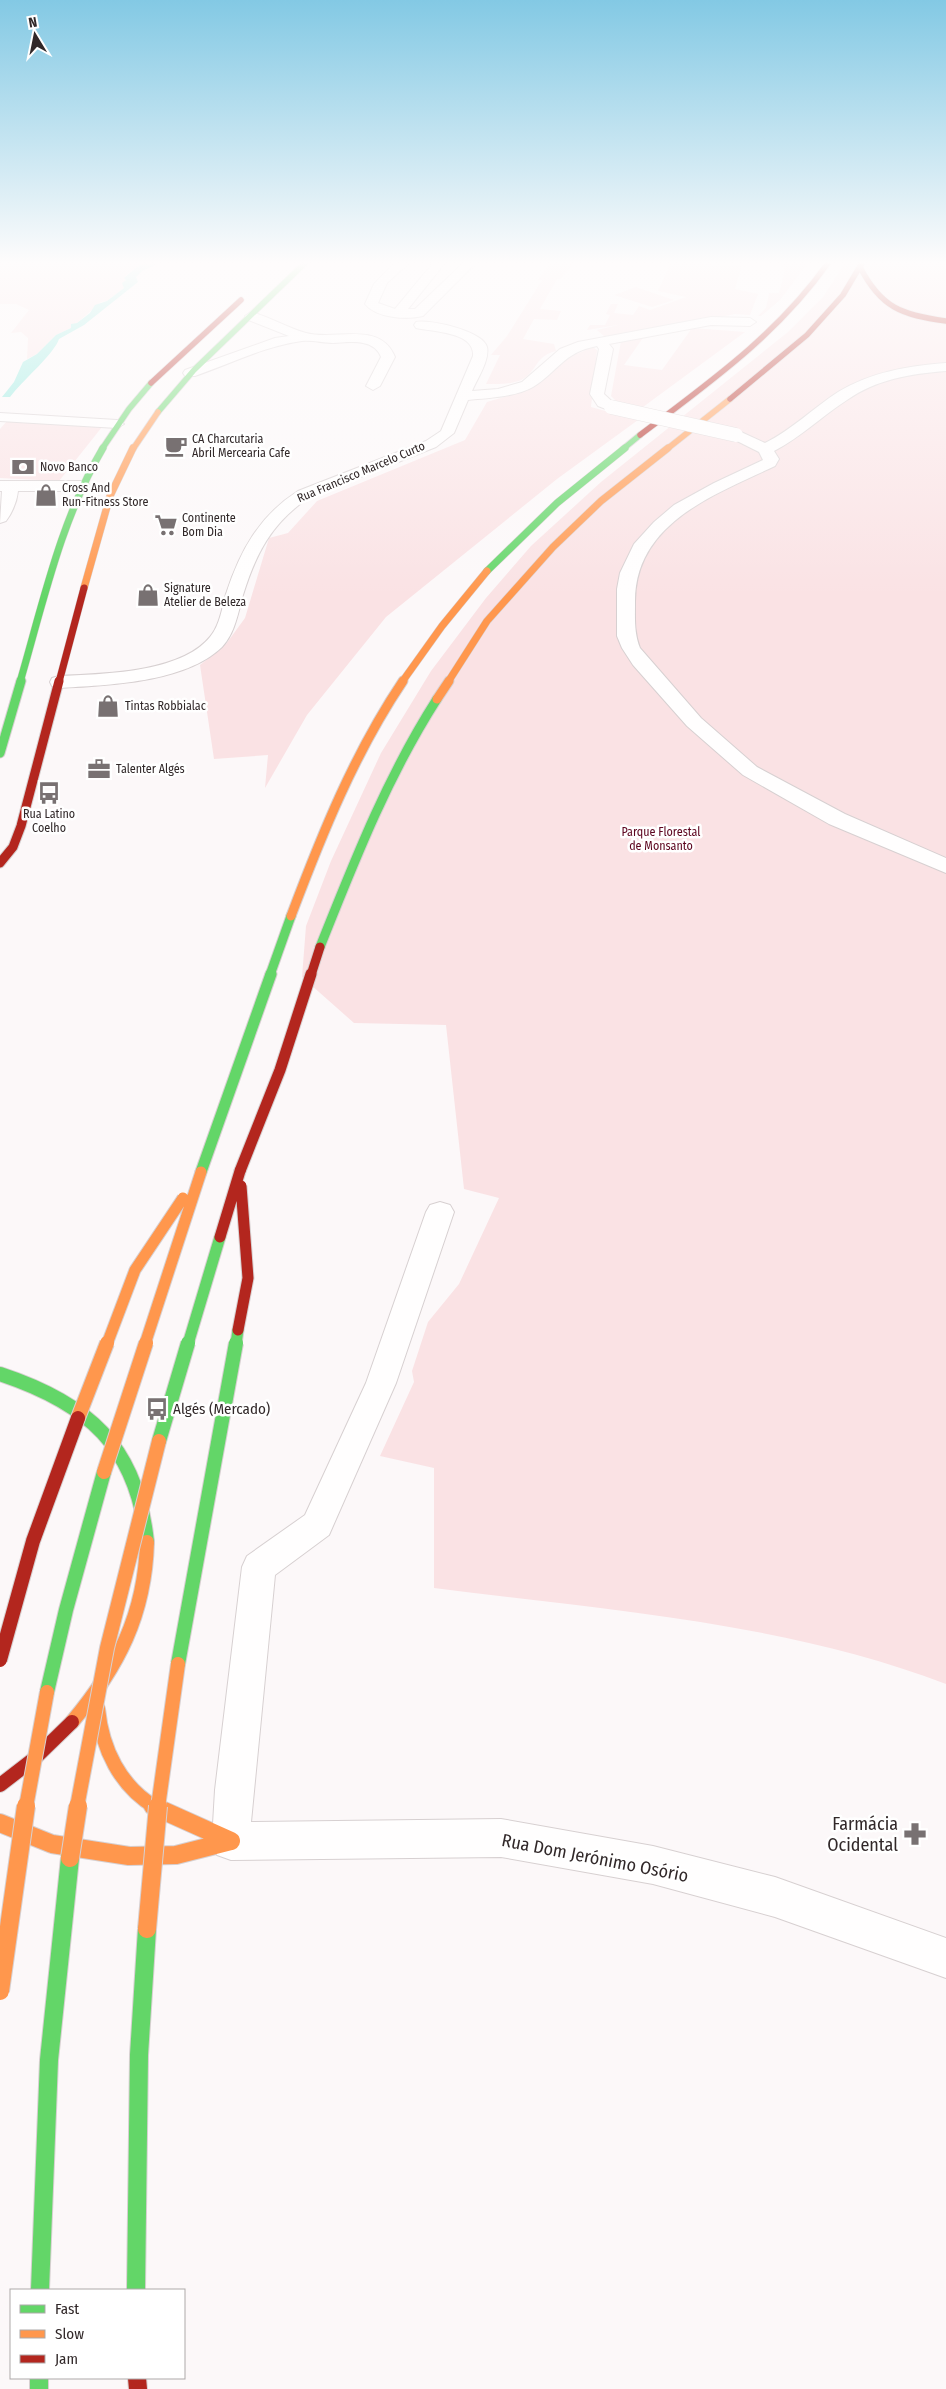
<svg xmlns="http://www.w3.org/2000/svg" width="946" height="2389" font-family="'Fira Sans Condensed',sans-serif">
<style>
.green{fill:#fae2e4}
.water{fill:#8de9de}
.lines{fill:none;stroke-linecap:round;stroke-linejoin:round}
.street-casing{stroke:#d7d0d1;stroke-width:2}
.fast-far5-casing{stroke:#d7d0d1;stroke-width:7}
.fast-far4-casing{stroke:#d7d0d1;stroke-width:8}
.fast-far3-casing{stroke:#d7d0d1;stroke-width:11}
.fast-far2-casing{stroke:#d7d0d1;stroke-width:13}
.fast-far1-casing{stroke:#d7d0d1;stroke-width:16}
.fast-casing{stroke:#d7d0d1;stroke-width:20}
.slow-far4-casing{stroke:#d7d0d1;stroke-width:7}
.slow-far3-casing{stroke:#d7d0d1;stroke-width:8}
.slow-far2-casing{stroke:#d7d0d1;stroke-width:11}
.slow-far1-casing{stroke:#d7d0d1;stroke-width:16}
.slow-casing{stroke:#d7d0d1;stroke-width:20}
.jam-far5-casing{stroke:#d7d0d1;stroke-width:7}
.jam-far4-casing{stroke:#d7d0d1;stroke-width:8}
.jam-far3-casing{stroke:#d7d0d1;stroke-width:11}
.jam-far2-casing{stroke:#d7d0d1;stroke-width:13}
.jam-far1-casing{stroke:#d7d0d1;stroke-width:16}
.jam-casing{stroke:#d7d0d1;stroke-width:20}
.street{fill:#fffefe;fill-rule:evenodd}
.fast-far5{stroke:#63d668;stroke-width:5.5}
.fast-far4{stroke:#63d668;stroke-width:7}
.fast-far3{stroke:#63d668;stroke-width:9}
.fast-far2{stroke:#63d668;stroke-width:11}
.fast-far1{stroke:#63d668;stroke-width:14}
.fast{stroke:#63d668;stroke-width:18}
.slow-far4{stroke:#ff974d;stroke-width:5.5}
.slow-far3{stroke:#ff974d;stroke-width:7}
.slow-far2{stroke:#ff974d;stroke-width:9}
.slow-far1{stroke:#ff974d;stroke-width:14}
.slow{stroke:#ff974d;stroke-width:18}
.jam-far5{stroke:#b3261e;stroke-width:5.5}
.jam-far4{stroke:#b3261e;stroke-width:7}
.jam-far3{stroke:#b3261e;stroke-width:9}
.jam-far2{stroke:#b3261e;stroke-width:11}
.jam-far1{stroke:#b3261e;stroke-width:14}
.jam{stroke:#b3261e;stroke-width:18}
.street-bridge-casing{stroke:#d7d0d1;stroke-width:15;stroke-linecap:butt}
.fast-bridge-far2-casing{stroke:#d7d0d1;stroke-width:13;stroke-linecap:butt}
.fast-bridge-far1-casing{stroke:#d7d0d1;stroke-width:16;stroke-linecap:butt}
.fast-bridge-casing{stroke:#d7d0d1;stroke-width:20;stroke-linecap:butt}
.slow-bridge-far2-casing{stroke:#d7d0d1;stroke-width:13;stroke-linecap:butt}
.slow-bridge-far1-casing{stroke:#d7d0d1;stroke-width:16;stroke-linecap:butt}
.slow-bridge-casing{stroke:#d7d0d1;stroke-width:20;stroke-linecap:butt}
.jam-bridge-far1-casing{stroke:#d7d0d1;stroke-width:13;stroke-linecap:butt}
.jam-bridge-casing{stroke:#d7d0d1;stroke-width:16;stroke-linecap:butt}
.street-bridge{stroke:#fffefe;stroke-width:14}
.fast-bridge-far2{stroke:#63d668;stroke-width:11}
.fast-bridge-far1{stroke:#63d668;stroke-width:14}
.fast-bridge{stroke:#63d668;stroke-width:18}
.slow-bridge-far2{stroke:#ff974d;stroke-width:11}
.slow-bridge-far1{stroke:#ff974d;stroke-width:14}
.slow-bridge{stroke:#ff974d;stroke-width:18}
.jam-bridge-far1{stroke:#b3261e;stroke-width:11}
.jam-bridge{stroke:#b3261e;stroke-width:14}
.labels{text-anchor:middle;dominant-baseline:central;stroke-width:5;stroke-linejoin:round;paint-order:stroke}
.far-poi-label{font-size:12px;fill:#312829;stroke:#fff;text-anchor:start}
.far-street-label{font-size:12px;fill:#312829;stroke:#fff}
.far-park-label{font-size:12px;fill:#5d051f;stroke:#fff}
.poi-label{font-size:15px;fill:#312829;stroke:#fff;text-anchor:start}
.near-poi-label{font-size:18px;fill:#312829;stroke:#fff;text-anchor:end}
.near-street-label{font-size:18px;fill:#312829;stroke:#fff}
</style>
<rect width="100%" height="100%" fill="#fcf8f9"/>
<!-- green -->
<path class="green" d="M 0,263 L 143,263 L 126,275 L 124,288 L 107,301 L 101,302 L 77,323 L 71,325 L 71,328 L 56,335 L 37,354 L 27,359 L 28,338 L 21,332 L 11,333 L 29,310 L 16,304 L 0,304 Z
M 550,263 L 574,263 L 560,279 L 557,279 L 540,309 L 561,311 L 557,320 L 534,319 L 523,339 L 554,344 L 556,351 C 535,356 538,370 523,379 C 512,385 497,384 486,384 L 500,355 L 491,355 L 507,336 L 542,280 L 538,280 Z
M 671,263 L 742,265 L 735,289 L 758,294 L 750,315 L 735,314 L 706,320 L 605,337 L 597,330 L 618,325 L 587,330 L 590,325 L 605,325 L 610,315 L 606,314 L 611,304 L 618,304 L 614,313 L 633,315 L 639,306 L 650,310 L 686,297 L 658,291 Z
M 783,263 L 808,263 L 780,300 L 761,316 L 758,316 L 766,308 L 769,293 L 779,293 L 784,274 Z
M 845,263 L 946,263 L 946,1684 C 784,1622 605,1610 434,1588 L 434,1468 L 380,1456 L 414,1382 L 412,1371 L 428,1322 L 459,1284 L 499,1198 L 464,1189 L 446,1025 L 354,1023 L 302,977 L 306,926 L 331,861 L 381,753 L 431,671 L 486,598 L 531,546 L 601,482 L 788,332 L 823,297 Z
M 636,287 L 674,300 L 652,307 L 614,295 Z
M 692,328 L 745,332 L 643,407 L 618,403 L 611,396 L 621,341 L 645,335 L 624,365 L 662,370 Z
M 593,347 L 597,350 L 591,407 L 638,420 L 557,479 L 386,617 L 307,715 L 265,788 L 268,755 L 214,759 L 200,665 L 226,644 L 245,618 L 269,538 L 288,533 L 317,501 L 465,440 L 487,402 L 528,390 L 556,369 L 565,359 Z
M 7,421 L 102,427 L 59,481 L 0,478 L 0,429 Z"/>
<!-- water -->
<path class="water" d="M 142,263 L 160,263 L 142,271 L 136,277 L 138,282 L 84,325 L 59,339 C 54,354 22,381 10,397 L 2,397 L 14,382 L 23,362 L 37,354 L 56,335 L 71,328 L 71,324 L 77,323 L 90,313 L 95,305 L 107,301 L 124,288 L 122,283 L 126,280 L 124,278 Z"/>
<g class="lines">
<defs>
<path id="street" d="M 394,263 L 409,263 L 387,283 L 378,303 L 395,309 L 433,263 L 445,263 L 408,309 L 415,309 L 463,263 L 476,263 L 423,316 C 406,320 376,318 365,304 L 374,284 Z
M 251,312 C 270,317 287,328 306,333 C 335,341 380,320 395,357 L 380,386 L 373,390 L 366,386 L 381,357 C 374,338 349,342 333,343 C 323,343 312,340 302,341 C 265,346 230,364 195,376 L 185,376 L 183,373 L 185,370 L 275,338 L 289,336 L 246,319 L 245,316 Z
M 711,317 L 750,318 L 756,322 L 750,326 L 711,325 L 609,344 L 613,349 L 604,394 L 618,407 L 611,411 L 598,406 L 590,394 L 599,349 L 597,346 C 562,353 559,371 533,387 C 516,397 487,398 468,400 L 454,433 L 436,447 L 310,497 C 272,522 256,553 243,595 C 238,613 235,633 222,647 C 185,683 107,685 59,688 L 52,686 L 50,682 L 52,678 L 59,676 C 102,674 181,673 210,637 C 220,625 222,608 226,594 C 240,551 259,516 298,491 L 426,441 L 441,431 L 473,356 C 475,332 434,332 416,328 L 414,325 L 416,322 C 430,319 483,331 487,347 C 490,360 477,379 472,391 L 498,389 L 522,382 L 560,349 L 578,342 Z
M 946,363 L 946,371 C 910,374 877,379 847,400 C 822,416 801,437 774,451 L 779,459 L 775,466 C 714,495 634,523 635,603 C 635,619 634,633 640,648 L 701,718 L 757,767 L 845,814 L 946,858 L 946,873 L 829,824 L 743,775 L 687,726 L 633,665 L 622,648 L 617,636 L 617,589 L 620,573 L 634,544 L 654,522 L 674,505 L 714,483 L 763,460 L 759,452 L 731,438 L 729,435 L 731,432 L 741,432 L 765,443 C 792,430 813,408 838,392 C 871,372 908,366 946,363 Z
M 0,413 L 117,420 L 124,424 L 117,428 L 0,421 Z
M 0,481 L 82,481 L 88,483 L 90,486 L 88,489 L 82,491 L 18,491 C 17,501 12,513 6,521 L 0,523 L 2,491 L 0,491 Z
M 440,1202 L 450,1205 L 454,1212 L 396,1383 L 329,1535 L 275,1575 L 251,1822 L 501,1819 L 653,1846 L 775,1877 L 946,1938 L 946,1978 L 775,1917 L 653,1884 L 501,1857 L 231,1860 L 217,1855 L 212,1841 L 215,1790 L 242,1567 L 247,1556 L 305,1515 L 366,1383 L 426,1212 L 430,1205 Z"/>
<path id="fast-far5" d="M 158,412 L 194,370 L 305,263
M 102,449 L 129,409 L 151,383
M 623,449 L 640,435"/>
<path id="fast-far4" d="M 487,571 L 557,503 L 625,448
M 20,682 C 43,603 61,519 103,448"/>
<path id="fast-far3" d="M 0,753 L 21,681
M 320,947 C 354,862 387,777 437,699
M 270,975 L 291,916"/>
<path id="fast-far2" d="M 201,1172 L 271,974"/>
<path id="fast-far1" d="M 0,1374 C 88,1403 137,1446 147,1542"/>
<path id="fast" d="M 39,2378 L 39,2389"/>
<path id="slow-far4" d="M 133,449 L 158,412
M 667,449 L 730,399"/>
<path id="slow-far3" d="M 84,588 L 110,496 L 133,448
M 402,682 L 442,626 L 487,571
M 448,682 L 487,621 L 553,547 L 601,501 L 668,448"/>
<path id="slow-far2" d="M 437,699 L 449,681
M 291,916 C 322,834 354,754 403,681"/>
<path id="slow-far1" d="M 98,1709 C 102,1749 120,1786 155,1807
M 72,1722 C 118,1667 145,1615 147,1542"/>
<path id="slow" d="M 153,1806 L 231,1841
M 0,1823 L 52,1844 L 129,1856 L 176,1855 L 231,1841"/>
<path id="jam-far5" d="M 860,267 C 881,308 902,315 946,321
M 151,383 L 241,300
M 730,399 L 807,335 L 843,295 L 862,263
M 640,435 C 710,382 777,335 828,263"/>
<path id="jam-far4" d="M 59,682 L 84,588"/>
<path id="jam-far3" d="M 0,863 L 13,847 L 21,826 L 59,681
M 311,975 L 320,947"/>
<path id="jam-far2" d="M 240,1171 L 280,1070 L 311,974"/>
<path id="jam-far1" d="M 0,1785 L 35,1758 L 72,1722"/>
<path id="jam" d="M 137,2378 L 138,2389"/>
</defs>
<!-- street casing -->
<use href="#street" class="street-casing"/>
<!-- fast-far5 casing -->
<use href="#fast-far5" class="fast-far5-casing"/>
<!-- fast-far4 casing -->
<use href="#fast-far4" class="fast-far4-casing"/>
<!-- fast-far3 casing -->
<use href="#fast-far3" class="fast-far3-casing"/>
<!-- fast-far2 casing -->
<use href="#fast-far2" class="fast-far2-casing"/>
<!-- fast-far1 casing -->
<use href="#fast-far1" class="fast-far1-casing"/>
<!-- fast casing -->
<use href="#fast" class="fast-casing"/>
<!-- slow-far4 casing -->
<use href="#slow-far4" class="slow-far4-casing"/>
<!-- slow-far3 casing -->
<use href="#slow-far3" class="slow-far3-casing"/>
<!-- slow-far2 casing -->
<use href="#slow-far2" class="slow-far2-casing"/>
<!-- slow-far1 casing -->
<use href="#slow-far1" class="slow-far1-casing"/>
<!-- slow casing -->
<use href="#slow" class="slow-casing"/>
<!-- jam-far5 casing -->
<use href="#jam-far5" class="jam-far5-casing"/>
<!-- jam-far4 casing -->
<use href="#jam-far4" class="jam-far4-casing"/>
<!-- jam-far3 casing -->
<use href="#jam-far3" class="jam-far3-casing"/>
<!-- jam-far2 casing -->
<use href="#jam-far2" class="jam-far2-casing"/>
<!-- jam-far1 casing -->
<use href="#jam-far1" class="jam-far1-casing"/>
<!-- jam casing -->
<use href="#jam" class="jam-casing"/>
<!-- street -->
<use href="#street" class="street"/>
<!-- fast-far5 -->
<use href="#fast-far5" class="fast-far5"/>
<!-- fast-far4 -->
<use href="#fast-far4" class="fast-far4"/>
<!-- fast-far3 -->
<use href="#fast-far3" class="fast-far3"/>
<!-- fast-far2 -->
<use href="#fast-far2" class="fast-far2"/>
<!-- fast-far1 -->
<use href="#fast-far1" class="fast-far1"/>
<!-- fast -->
<use href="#fast" class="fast"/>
<!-- slow-far4 -->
<use href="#slow-far4" class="slow-far4"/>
<!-- slow-far3 -->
<use href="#slow-far3" class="slow-far3"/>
<!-- slow-far2 -->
<use href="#slow-far2" class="slow-far2"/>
<!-- slow-far1 -->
<use href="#slow-far1" class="slow-far1"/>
<!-- slow -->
<use href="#slow" class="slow"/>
<!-- jam-far5 -->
<use href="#jam-far5" class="jam-far5"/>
<!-- jam-far4 -->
<use href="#jam-far4" class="jam-far4"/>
<!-- jam-far3 -->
<use href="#jam-far3" class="jam-far3"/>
<!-- jam-far2 -->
<use href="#jam-far2" class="jam-far2"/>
<!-- jam-far1 -->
<use href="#jam-far1" class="jam-far1"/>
<!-- jam -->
<use href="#jam" class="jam"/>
<defs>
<path id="street-bridge" d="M 611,407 L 736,435"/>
<path id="fast-bridge-far2" d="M 188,1344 L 220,1237
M 236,1344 L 238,1330"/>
<path id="fast-bridge-far1" d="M 159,1441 L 188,1343
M 178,1664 L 236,1343
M 47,1692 L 66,1610 L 104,1472"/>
<path id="fast-bridge" d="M 40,2290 L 49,2060 L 70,1858
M 136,2290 L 139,2055 L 147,1929"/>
<path id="slow-bridge-far2" d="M 107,1344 L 135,1270 L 183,1198
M 145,1344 L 201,1172"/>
<path id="slow-bridge-far1" d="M 78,1418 L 107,1343
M 104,1472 L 146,1343
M 26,1807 L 47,1692
M 77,1807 L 107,1648 L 159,1441
M 158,1807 L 178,1664"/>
<path id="slow-bridge" d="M 70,1858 L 78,1806
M 147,1929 L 158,1806
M 0,1991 L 26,1806"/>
<path id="jam-bridge-far1" d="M 220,1237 L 240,1171
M 238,1330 L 248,1278 L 241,1186"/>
<path id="jam-bridge" d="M 0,1660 L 33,1541 L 78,1418"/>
</defs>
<!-- street-bridge casing -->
<use href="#street-bridge" class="street-bridge-casing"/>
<!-- fast-bridge-far2 casing -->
<use href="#fast-bridge-far2" class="fast-bridge-far2-casing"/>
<!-- fast-bridge-far1 casing -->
<use href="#fast-bridge-far1" class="fast-bridge-far1-casing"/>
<!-- fast-bridge casing -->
<use href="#fast-bridge" class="fast-bridge-casing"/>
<!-- slow-bridge-far2 casing -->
<use href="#slow-bridge-far2" class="slow-bridge-far2-casing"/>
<!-- slow-bridge-far1 casing -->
<use href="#slow-bridge-far1" class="slow-bridge-far1-casing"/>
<!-- slow-bridge casing -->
<use href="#slow-bridge" class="slow-bridge-casing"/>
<!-- jam-bridge-far1 casing -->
<use href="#jam-bridge-far1" class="jam-bridge-far1-casing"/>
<!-- jam-bridge casing -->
<use href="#jam-bridge" class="jam-bridge-casing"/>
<!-- street-bridge -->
<use href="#street-bridge" class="street-bridge"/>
<!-- fast-bridge-far2 -->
<use href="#fast-bridge-far2" class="fast-bridge-far2"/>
<!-- fast-bridge-far1 -->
<use href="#fast-bridge-far1" class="fast-bridge-far1"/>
<!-- fast-bridge -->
<use href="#fast-bridge" class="fast-bridge"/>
<!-- slow-bridge-far2 -->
<use href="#slow-bridge-far2" class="slow-bridge-far2"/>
<!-- slow-bridge-far1 -->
<use href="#slow-bridge-far1" class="slow-bridge-far1"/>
<!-- slow-bridge -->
<use href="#slow-bridge" class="slow-bridge"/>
<!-- jam-bridge-far1 -->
<use href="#jam-bridge-far1" class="jam-bridge-far1"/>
<!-- jam-bridge -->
<use href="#jam-bridge" class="jam-bridge"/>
</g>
<!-- sky -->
<linearGradient id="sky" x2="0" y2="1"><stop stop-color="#83c9e4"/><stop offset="0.44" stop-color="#fefcfc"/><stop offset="1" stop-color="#fefcfc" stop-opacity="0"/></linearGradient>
<rect width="946" height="597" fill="url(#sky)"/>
<!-- icons -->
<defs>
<symbol id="cafe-bare" viewBox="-9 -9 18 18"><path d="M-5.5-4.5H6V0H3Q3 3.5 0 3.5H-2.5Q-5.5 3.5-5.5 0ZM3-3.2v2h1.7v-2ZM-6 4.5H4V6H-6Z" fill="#787172" stroke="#fff" stroke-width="2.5" paint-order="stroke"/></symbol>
<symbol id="bank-bare" viewBox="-9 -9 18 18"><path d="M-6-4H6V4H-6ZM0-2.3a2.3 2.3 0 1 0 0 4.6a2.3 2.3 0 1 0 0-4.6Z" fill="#787172" stroke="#fff" stroke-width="2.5" paint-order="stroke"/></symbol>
<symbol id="shop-bare" viewBox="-9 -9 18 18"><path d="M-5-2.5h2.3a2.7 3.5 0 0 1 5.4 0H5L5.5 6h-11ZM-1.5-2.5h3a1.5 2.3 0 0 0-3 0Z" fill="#787172" stroke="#fff" stroke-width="2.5" paint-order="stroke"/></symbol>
<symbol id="supermarket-bare" viewBox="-9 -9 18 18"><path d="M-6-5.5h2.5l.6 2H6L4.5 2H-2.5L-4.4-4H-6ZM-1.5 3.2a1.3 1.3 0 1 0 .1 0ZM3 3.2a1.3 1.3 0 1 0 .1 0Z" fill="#787172" stroke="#fff" stroke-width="2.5" paint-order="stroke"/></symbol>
<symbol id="office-bare" viewBox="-9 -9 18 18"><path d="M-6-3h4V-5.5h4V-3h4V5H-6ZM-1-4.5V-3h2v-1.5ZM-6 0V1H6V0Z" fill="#787172" stroke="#fff" stroke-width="2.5" paint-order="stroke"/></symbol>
<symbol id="bus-bare" viewBox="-9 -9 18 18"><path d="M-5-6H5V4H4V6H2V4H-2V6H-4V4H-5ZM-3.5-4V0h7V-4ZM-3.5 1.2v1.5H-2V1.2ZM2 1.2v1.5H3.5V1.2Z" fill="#787172" stroke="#fff" stroke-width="2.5" paint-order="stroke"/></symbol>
<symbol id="pharmacy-bare" viewBox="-9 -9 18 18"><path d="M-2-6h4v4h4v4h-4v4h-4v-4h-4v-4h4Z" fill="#787172" stroke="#fff" stroke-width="2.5" paint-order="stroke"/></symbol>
</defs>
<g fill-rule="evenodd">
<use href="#cafe-bare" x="160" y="430" width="32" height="32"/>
<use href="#bank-bare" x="7" y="451" width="32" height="32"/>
<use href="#shop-bare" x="30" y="479" width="32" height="32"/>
<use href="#supermarket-bare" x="150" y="509" width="32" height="32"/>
<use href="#shop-bare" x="132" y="579" width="32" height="32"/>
<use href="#shop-bare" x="92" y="690" width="32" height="32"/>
<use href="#office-bare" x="83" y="753" width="32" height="32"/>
<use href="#bus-bare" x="33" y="777" width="32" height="32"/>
<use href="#bus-bare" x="141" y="1393" width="32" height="32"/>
<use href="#pharmacy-bare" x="899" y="1818" width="32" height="32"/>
</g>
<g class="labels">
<!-- far-poi labels -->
<g class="far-poi-label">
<text x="192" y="439">CA Charcutaria<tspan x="192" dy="14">Abril Mercearia Cafe</tspan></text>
<text x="40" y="467">Novo Banco</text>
<text x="62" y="488">Cross And<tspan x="62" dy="14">Run-Fitness Store</tspan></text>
<text x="182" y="518">Continente<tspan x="182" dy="14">Bom Dia</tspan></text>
<text x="164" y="588">Signature<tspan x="164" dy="14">Atelier de Beleza</tspan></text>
<text x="125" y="706">Tintas Robbialac</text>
<text x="116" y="769">Talenter Algés</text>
<text x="49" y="814" text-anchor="middle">Rua Latino<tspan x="49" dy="14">Coelho</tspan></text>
</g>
<!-- far-street labels -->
<g class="far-street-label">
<text transform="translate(361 472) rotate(-23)">Rua Francisco Marcelo Curto</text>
</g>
<!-- far-park labels -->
<g class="far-park-label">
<text x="661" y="832">Parque Florestal<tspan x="661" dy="14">de Monsanto</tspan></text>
</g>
<!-- poi labels -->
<g class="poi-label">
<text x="173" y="1409">Algés (Mercado)</text>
</g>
<!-- near-poi labels -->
<g class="near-poi-label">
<text x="898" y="1824">Farmácia<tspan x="898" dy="21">Ocidental</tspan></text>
</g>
<!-- near-street labels -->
<g class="near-street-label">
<text transform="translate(595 1858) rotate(11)">Rua Dom Jerónimo Osório</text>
</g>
</g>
<!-- legend -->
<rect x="10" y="2289" width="175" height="90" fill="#ffffff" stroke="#ada9a9"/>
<rect x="20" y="2305" width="25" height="8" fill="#63d668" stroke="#ada9a9"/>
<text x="55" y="2314" font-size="15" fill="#312829">Fast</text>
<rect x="20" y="2330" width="25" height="8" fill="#ff974d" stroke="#ada9a9"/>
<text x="55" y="2339" font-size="15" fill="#312829">Slow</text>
<rect x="20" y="2355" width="25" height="8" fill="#b3261e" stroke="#ada9a9"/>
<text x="55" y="2364" font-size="15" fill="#312829">Jam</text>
<!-- north arrow -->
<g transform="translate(35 35) rotate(350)" stroke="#ffffff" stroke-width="4" paint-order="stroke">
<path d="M0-4L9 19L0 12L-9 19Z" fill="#312829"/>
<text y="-8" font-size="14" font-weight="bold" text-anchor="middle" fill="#312829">N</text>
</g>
</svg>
